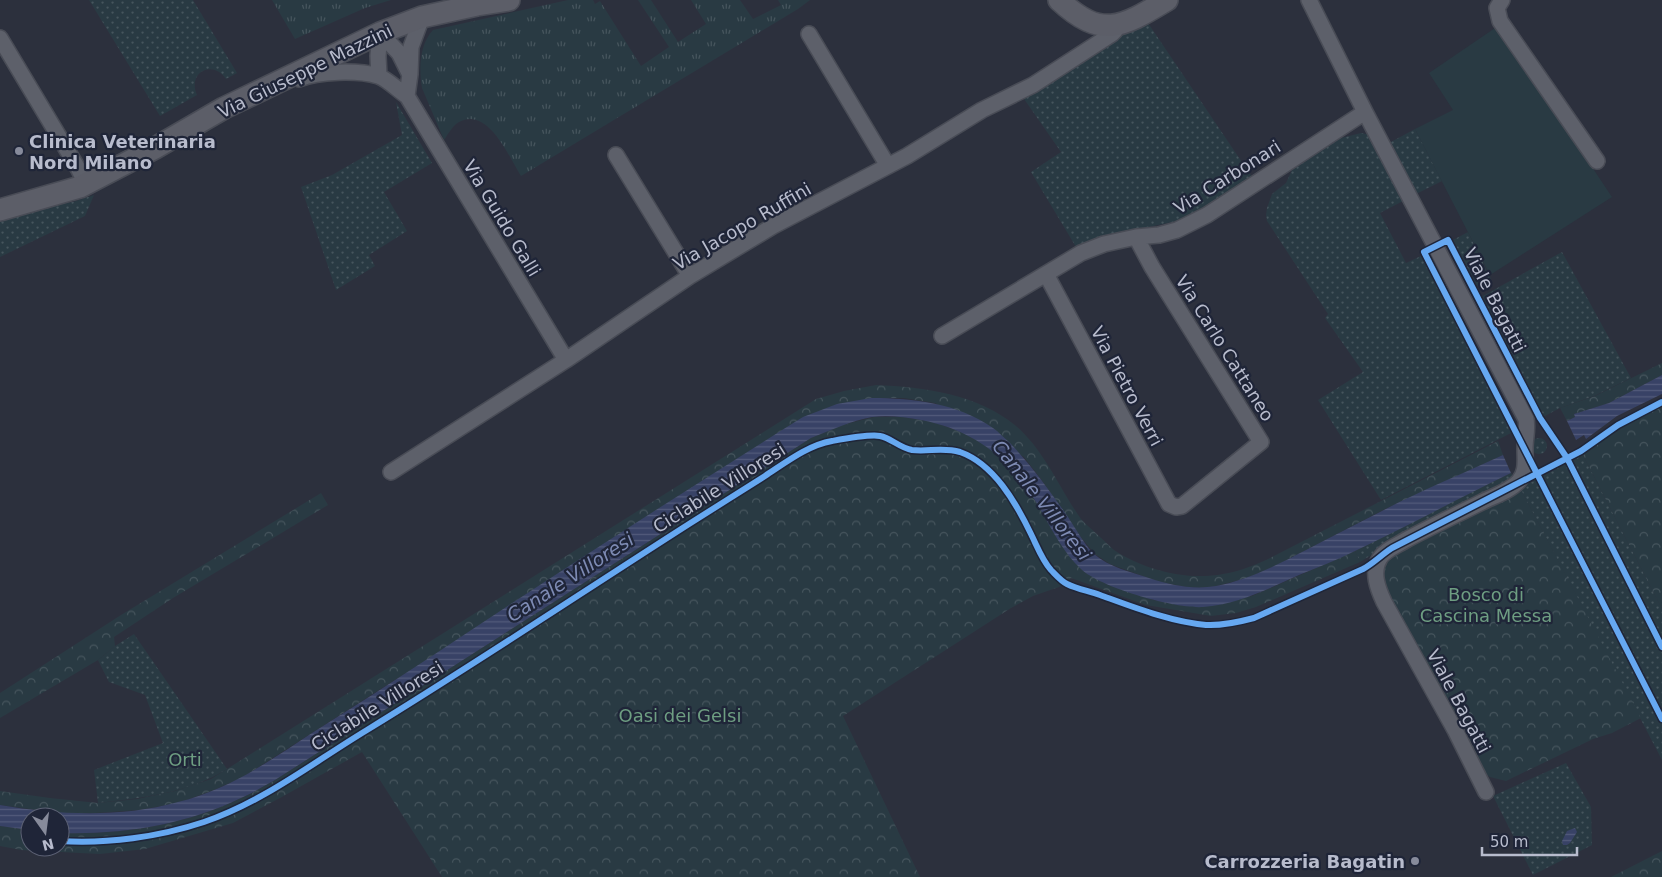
<svg xmlns="http://www.w3.org/2000/svg" width="1662" height="877" font-family="'DejaVu Sans',sans-serif">
<style>
.grass{fill:url(#grass-dots)}
.forest{fill:url(#forest-crowns)}
.park{fill:url(#park-tufts)}
.pitch{fill:#293a43}
.water{fill:url(#water-rules)}
.lines{fill:none;stroke-linecap:round;stroke-linejoin:round}
.street-casing{stroke:#494c56;stroke-width:18}
.secondary-casing{stroke:#494c56;stroke-width:24}
.street{stroke:#5d606a;stroke-width:15}
.secondary{stroke:#5c5e68;stroke-width:21}
.cycleway-casing{stroke:#1f2538;stroke-width:9}
.cycleway{stroke:#66a8f1;stroke-width:6}
.poi-dot{fill:#878b9b;stroke:#1f2538;stroke-width:2}
.labels{text-anchor:middle;dominant-baseline:central;stroke-width:4.5;stroke-linejoin:round;paint-order:stroke}
.street-label{font-size:18px;fill:#b8bccd;stroke:#1f2538}
.poi-label{font-size:18px;font-weight:bold;fill:#b8bccd;stroke:#1f2538;text-anchor:start}
.park-label{font-size:18px;fill:#6e9e82;stroke:#1f2538}
.water-label{font-size:19px;font-style:italic;fill:#7e8bb4;stroke:#1f2538}
</style>
<defs>
<pattern id="grass-dots" width="8" height="8" patternUnits="userSpaceOnUse" patternTransform="scale(1.25)"><rect width="8" height="8" fill="#293a43"/><path d="M2 2h.1M6 6h.1" fill="none" stroke="#46555d" stroke-width="1.8" stroke-linecap="round"/></pattern>
<pattern id="forest-crowns" width="20" height="18" patternUnits="userSpaceOnUse" patternTransform="scale(1.25)"><rect width="20" height="18" fill="#293a43"/><path d="M2 6a3 3 0 1 1 6 0M12 15a3 3 0 1 1 6 0" fill="none" stroke="#46555d"/></pattern>
<pattern id="park-tufts" width="24" height="20" patternUnits="userSpaceOnUse" patternTransform="scale(1.25)"><rect width="24" height="20" fill="#293a43"/><path d="M3 7l-1-3M5 7V3M7 7l1-3M15 17l-1-3M17 17v-4M19 17l1-3" fill="none" stroke="#46555d"/></pattern>
<pattern id="water-rules" width="6" height="5" patternUnits="userSpaceOnUse" patternTransform="scale(1.25)"><rect width="6" height="5" fill="#384266"/><path d="M0 2.5h6" fill="none" stroke="#535b7b"/></pattern>
</defs>
<rect width="100%" height="100%" fill="#2c303d"/>
<!-- grass -->
<path class="grass" d="M 89,0 L 193,0 L 237,73 L 226,79 C 212,59 187,73 197,95 L 160,116 Z
M 1146,20 L 1252,177 L 1212,205 L 1177,221 L 1116,234 L 1076,247 L 1031,172 L 1061,152 L 1022,96 L 1117,36 Z
M 396,102 L 432,163 L 384,192 L 407,231 L 369,255 L 375,266 L 336,290 L 301,187 L 332,175 L 402,135 Z
M 1415,129 L 1442,181 L 1416,194 L 1389,143 Z
M 1361,133 L 1371,135 L 1405,200 L 1380,213 L 1406,263 L 1421,256 L 1513,432 L 1381,500 L 1318,400 L 1363,372 L 1325,318 L 1328,314 L 1267,221 L 1266,215 L 1267,208 L 1272,194 L 1286,183 L 1292,170 L 1341,138 Z
M 94,195 L 85,216 L 0,257 L 0,218 L 40,206 L 73,202 Z
M 1468,232 L 1491,279 L 1477,286 L 1453,240 Z
M 1562,252 L 1631,378 L 1594,396 L 1560,408 L 1543,417 L 1481,297 Z
M1531 446a8 8 0 1 1 16 0a8 8 0 1 1-16 0Z
M 1583,455 L 1662,609 L 1662,760 L 1520,488 Z
M 1511,473 L 1514,477 L 1510,482 L 1391,543 L 1360,562 L 1355,551 L 1467,494 Z
M 134,634 L 227,769 C 189,793 142,798 98,803 L 94,770 L 163,743 L 145,695 L 109,682 L 98,660 L 115,646 Z
M 1566,763 L 1591,807 L 1592,845 L 1533,875 L 1493,796 Z"/>
<!-- forest -->
<path class="forest" d="M 1662,363 L 1662,375 L 1609,403 L 1574,414 L 1575,417 L 1567,421 L 1560,408 L 1595,396 Z
M 876,385 C 924,387 978,394 1016,426 C 1045,451 1059,488 1081,519 C 1086,525 1094,531 1100,537 C 1105,541 1109,546 1114,550 C 1144,570 1187,581 1223,574 C 1238,572 1252,566 1266,560 L 1498,441 L 1503,455 L 1385,509 L 1275,566 L 1247,578 L 1216,586 L 1201,588 L 1187,587 L 1160,582 L 1129,571 L 1110,564 L 1095,554 L 1080,536 L 1041,479 L 1024,457 L 935,403 L 904,398 L 871,398 L 393,681 L 243,777 L 214,790 L 178,803 L 139,810 L 95,813 L 59,813 L 0,805 L 0,791 L 50,798 L 98,803 L 137,799 L 175,791 L 211,779 L 816,399 L 844,391 Z
M 1662,405 L 1662,609 L 1583,455 C 1605,433 1634,420 1662,405 Z
M 874,417 L 904,417 L 933,422 L 964,433 L 987,446 L 1012,468 L 1030,492 L 1067,552 L 1118,588 L 1153,600 L 1186,606 L 1252,596 L 1355,551 L 1360,562 L 1256,607 L 1236,613 L 1211,616 L 1146,605 L 1071,578 L 1059,587 L 1033,596 L 1011,608 L 843,716 L 920,877 L 442,877 L 362,752 L 280,798 L 233,823 L 145,849 L 100,854 L 21,850 L 0,846 L 0,826 L 30,830 L 30,847 L 60,847 L 60,833 C 121,835 185,825 241,798 C 253,793 264,786 275,780 L 811,438 L 842,425 Z
M 1520,488 L 1641,718 L 1612,733 L 1593,739 L 1506,781 L 1490,777 L 1480,769 L 1388,600 L 1382,580 L 1386,558 Z
M 321,493 L 328,505 L 173,598 L 114,637 L 115,646 L 98,660 L 0,718 L 0,693 L 121,615 Z
M 1662,851 L 1662,877 L 1611,877 Z"/>
<!-- park -->
<path class="park" d="M 272,0 L 391,0 L 365,8 L 295,39 Z
M 568,0 L 593,0 L 595,4 L 600,1 L 641,66 L 669,47 L 638,0 L 651,0 L 678,42 L 706,24 L 691,0 L 740,0 L 753,19 L 781,5 L 778,0 L 810,0 L 798,9 L 521,176 C 509,157 488,106 459,122 C 453,125 448,134 444,140 L 422,88 C 419,69 419,45 433,30 Z"/>
<!-- pitch -->
<path class="pitch" d="M 1498,26 L 1612,197 L 1490,275 L 1415,129 L 1453,110 L 1429,73 Z"/>
<!-- water -->
<path class="water" d="M 1662,375 L 1662,394 L 1617,416 L 1586,439 L 1584,435 L 1576,440 L 1567,421 L 1575,417 L 1574,414 L 1609,403 Z
M 871,398 C 914,398 957,403 993,428 C 999,432 1004,438 1010,443 C 1032,466 1050,491 1068,517 C 1076,529 1084,544 1094,554 C 1109,567 1131,572 1149,578 C 1170,585 1193,590 1216,586 C 1248,580 1277,565 1306,550 C 1331,537 1356,524 1380,512 C 1420,491 1462,474 1503,455 L 1511,473 C 1459,498 1408,526 1355,551 C 1337,560 1318,567 1299,575 C 1268,589 1238,604 1203,607 C 1176,609 1101,588 1081,569 C 1059,549 1046,516 1029,491 C 1002,452 968,429 921,420 C 905,417 888,415 872,417 C 851,421 831,430 811,438 L 275,780 C 264,786 253,793 241,798 C 185,825 121,835 60,833 L 60,817 L 30,817 L 30,830 L 0,826 L 0,805 C 59,815 120,818 178,802 C 230,789 268,762 312,733 C 352,708 392,682 432,656 C 554,575 678,495 803,417 L 837,404 Z
M 1575,828 L 1577,832 L 1570,843 L 1567,845 L 1563,845 L 1562,841 L 1567,831 Z"/>
<g class="lines">
<defs>
<path id="street" d="M 1309,0 L 1365,112 L 1526,419 C 1528,429 1525,438 1525,449 C 1525,461 1527,471 1519,481 C 1510,491 1494,496 1482,502 C 1456,515 1430,527 1404,541 C 1396,546 1385,550 1380,558 C 1371,572 1378,589 1384,602 L 1455,730 L 1486,792
M 1502,0 L 1497,8 L 1500,21 L 1597,161
M 380,33 L 399,53 L 409,73
M 809,34 L 888,166
M 0,38 L 79,170 L 86,184
M 379,76 L 378,56 L 380,33
M 299,79 C 318,71 358,70 378,76 C 386,78 399,91 407,96 L 566,360
M 407,96 L 410,74 L 411,47 L 422,17
M 616,155 L 690,276
M 1046,274 L 1169,504 L 1176,507 L 1182,506 L 1261,442 L 1152,267 L 1136,237
M 942,336 L 1081,253 L 1104,244 L 1136,237 L 1159,235 L 1177,230 L 1207,215 L 1365,112
M 391,472 L 566,360 L 690,276 L 773,226 L 907,156 L 982,110 L 1033,85 L 1112,34 L 1115,31 L 1117,26"/>
<path id="secondary" d="M 1059,0 C 1102,40 1122,27 1167,0
M 0,210 L 80,187 L 155,148 L 224,108 L 380,33 L 422,17 L 477,5 L 509,0"/>
</defs>
<!-- street casing -->
<use href="#street" class="street-casing"/>
<!-- secondary casing -->
<use href="#secondary" class="secondary-casing"/>
<!-- street -->
<use href="#street" class="street"/>
<!-- secondary -->
<use href="#secondary" class="secondary"/>
<defs>
<path id="cycleway" d="M 1662,647 L 1567,458 L 1540,418 L 1448,240 L 1424,252 L 1662,719
M 60,841 C 107,844 159,837 204,822 C 263,802 314,762 367,730 C 475,664 581,593 689,524 C 714,508 740,492 765,476 C 785,463 808,445 832,441 C 843,439 870,434 880,436 C 891,438 900,448 912,450 C 928,452 943,447 960,452 C 994,464 1016,503 1031,534 C 1037,546 1042,560 1051,570 C 1056,575 1061,581 1067,584 C 1077,589 1089,591 1100,595 C 1133,607 1171,622 1206,625 C 1223,626 1239,622 1254,618 L 1363,569 C 1374,563 1381,555 1392,548 L 1581,451 L 1618,425 L 1662,402"/>
</defs>
<!-- cycleway casing -->
<use href="#cycleway" class="cycleway-casing"/>
<!-- cycleway -->
<use href="#cycleway" class="cycleway"/>
</g>
<!-- markers -->
<g class="poi-dot">
<circle cx="19" cy="151" r="5"/>
<circle cx="1415" cy="861" r="5"/>
</g>
<g class="labels">
<!-- street labels -->
<g class="street-label">
<text transform="translate(305 71) rotate(-26)">Via Giuseppe Mazzini</text>
<text transform="translate(1227 177) rotate(-32)">Via Carbonari</text>
<text transform="translate(502 218) rotate(59)">Via Guido Galli</text>
<text transform="translate(742 226) rotate(-30)">Via Jacopo Ruffini</text>
<text transform="translate(1495 300) rotate(63)">Viale Bagatti</text>
<text transform="translate(1225 348) rotate(58)">Via Carlo Cattaneo</text>
<text transform="translate(1127 386) rotate(62)">Via Pietro Verri</text>
<text transform="translate(719 488) rotate(-32)">Ciclabile Villoresi</text>
<text transform="translate(1459 701) rotate(62)">Viale Bagatti</text>
<text transform="translate(377 706) rotate(-32)">Ciclabile Villoresi</text>
</g>
<!-- poi labels -->
<g class="poi-label">
<text x="29" y="141">Clinica Veterinaria<tspan x="29" dy="21">Nord Milano</tspan></text>
<text x="1405" y="861" text-anchor="end">Carrozzeria Bagatin</text>
</g>
<!-- park labels -->
<g class="park-label">
<text x="1486" y="594">Bosco di<tspan x="1486" dy="21">Cascina Messa</tspan></text>
<text x="680" y="715">Oasi dei Gelsi</text>
<text x="185" y="759">Orti</text>
</g>
<!-- water labels -->
<g class="water-label">
<text transform="translate(1042 500) rotate(52)">Canale Villoresi</text>
<text transform="translate(570 577) rotate(-33)">Canale Villoresi</text>
</g>
</g>
<!-- north arrow -->
<g transform="translate(45 832) rotate(166)"><circle r="24" fill="#1f2538" stroke="#5c6174"/>
<path d="M0-4L9 19L0 12L-9 19Z" fill="#878b9b"/>
<text y="-8" font-size="14" font-weight="bold" text-anchor="middle" fill="#b8bccd">N</text>
</g>
<!-- scale -->
<path d="M1482 847v8h95v-8" fill="none" stroke="#b8bccd" stroke-width="2.5"/>
<text x="1490" y="847" font-size="15" fill="#b8bccd" stroke="#1f2538" stroke-width="4" paint-order="stroke">50 m</text>
</svg>
